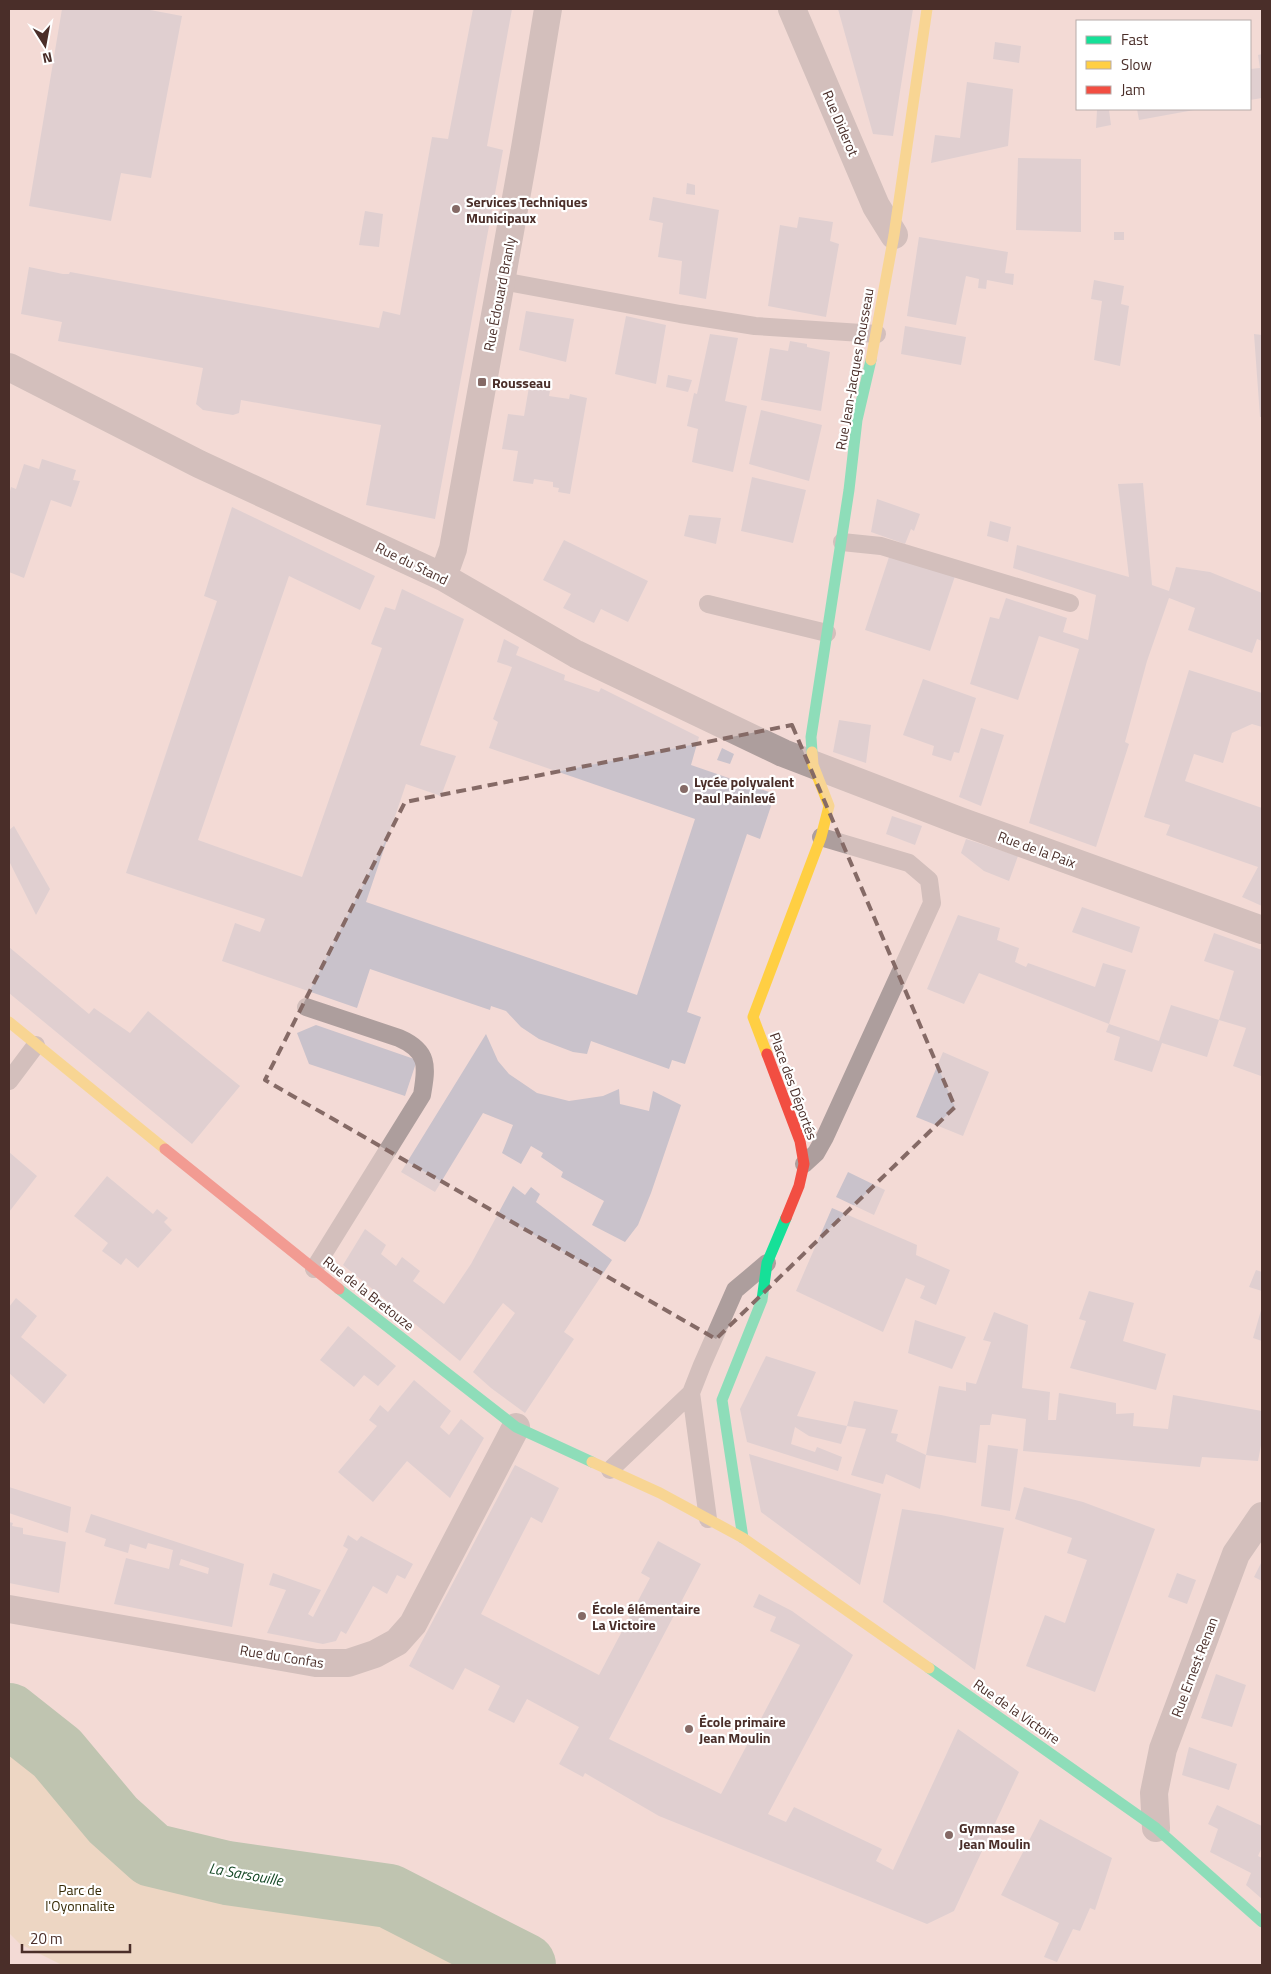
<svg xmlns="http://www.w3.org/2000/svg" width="1271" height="1974" font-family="'Titillium Web',sans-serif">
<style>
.green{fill:#e7d0ae}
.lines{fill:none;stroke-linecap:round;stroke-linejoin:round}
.river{stroke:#80a983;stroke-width:64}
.building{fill:#c9c2cb;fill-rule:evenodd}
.lane{stroke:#ad9e9d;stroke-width:18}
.street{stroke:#ad9e9d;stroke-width:28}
.fast{stroke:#16e098;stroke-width:11}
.slow{stroke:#ffcf43;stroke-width:11}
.jam{stroke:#f24e42;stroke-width:11}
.marked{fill:none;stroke:#856a66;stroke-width:4;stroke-dasharray:10 6;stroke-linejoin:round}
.poi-dot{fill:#856a66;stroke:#fff;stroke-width:2}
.labels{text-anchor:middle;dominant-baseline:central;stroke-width:4.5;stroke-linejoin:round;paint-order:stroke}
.street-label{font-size:14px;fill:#4a2e29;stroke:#fff}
.poi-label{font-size:14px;font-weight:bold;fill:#4a2e29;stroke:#fff;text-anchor:start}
.park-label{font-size:14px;fill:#372b07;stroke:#fff}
.water-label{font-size:15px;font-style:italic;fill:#134724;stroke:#fff}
</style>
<rect width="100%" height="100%" fill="#f3dad6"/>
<!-- green -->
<path class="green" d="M 9,1725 L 24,1730 L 78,1806 L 158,1875 L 201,1897 L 321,1901 L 381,1913 L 494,1965 L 62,1965 L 20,1944 L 9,1933 Z"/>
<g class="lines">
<!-- river -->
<path class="river" d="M 9,1715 L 57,1753 L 113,1820 L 152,1855 L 227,1873 L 389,1896 L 524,1965"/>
</g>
<!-- building -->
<path class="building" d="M 62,9 L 145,9 L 182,16 L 151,178 L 121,173 L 111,221 L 29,206 Z
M 473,9 L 512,9 L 487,146 L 503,150 L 435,519 L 366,505 L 381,425 L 241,400 L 239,413 L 233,415 L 203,410 L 196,404 L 203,368 L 58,341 L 62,322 L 21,314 L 29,267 L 63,274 L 69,274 L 70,272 L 379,328 L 383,311 L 400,315 L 432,137 L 448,139 Z
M 838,9 L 913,9 L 893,136 L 873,134 Z
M 995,42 L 1021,46 L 1019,63 L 993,59 Z
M 1262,54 L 1262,98 L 1250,100 L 1250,69 L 1260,68 L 1258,55 Z
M 967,82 L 1013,89 L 1008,146 L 931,163 L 935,135 L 960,138 Z
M 1137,109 L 1194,109 L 1194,110 L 1139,120 Z
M 1097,110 L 1109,110 L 1111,125 L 1096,128 Z
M 1018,158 L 1081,159 L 1081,232 L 1016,230 Z
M 687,183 L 695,185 L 695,195 L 686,194 Z
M 653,197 L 719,210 L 706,299 L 679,294 L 682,261 L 658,257 L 663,223 L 649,220 Z
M 365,211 L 383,214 L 379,247 L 359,245 Z
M 799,217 L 833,222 L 830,241 L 839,244 L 826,317 L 768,306 L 780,225 L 797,228 Z
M 1114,232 L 1124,232 L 1124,240 L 1114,240 Z
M 919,237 L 1008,252 L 1005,273 L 1014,274 L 1013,285 L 987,280 L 986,289 L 978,288 L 979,279 L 966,276 L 956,325 L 907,316 Z
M 1094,280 L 1124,286 L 1121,304 L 1129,306 L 1120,366 L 1094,360 L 1102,301 L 1091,299 Z
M 526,311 L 574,319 L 566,362 L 519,350 Z
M 626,316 L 666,325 L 656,384 L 615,374 Z
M 905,326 L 966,337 L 961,365 L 901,354 Z
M 710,334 L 738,338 L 725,401 L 747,406 L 733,472 L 692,462 L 698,429 L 687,426 L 694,393 L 697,394 Z
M 1254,334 L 1262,335 L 1262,417 L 1260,417 Z
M 790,341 L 807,344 L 807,347 L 830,352 L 821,411 L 761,400 L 770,348 L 788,351 Z
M 668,375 L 692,380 L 688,392 L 666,387 Z
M 529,387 L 550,391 L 549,396 L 569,399 L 570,394 L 587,398 L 570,494 L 558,492 L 559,488 L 553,487 L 553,482 L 534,479 L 533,484 L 513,481 L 518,451 L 502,449 L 508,414 L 524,416 Z
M 761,410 L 822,425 L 809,481 L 749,464 Z
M 42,459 L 76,470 L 73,480 L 80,481 L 71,507 L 51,500 L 24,578 L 9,572 L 9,495 L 11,487 L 16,489 L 24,464 L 39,469 Z
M 752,477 L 806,490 L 793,543 L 741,531 Z
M 1143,483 L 1152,585 L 1169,591 L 1176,567 L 1210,572 L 1262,593 L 1262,641 L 1257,639 L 1252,653 L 1188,630 L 1195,608 L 1169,598 L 1147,661 L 1125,742 L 1129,744 L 1096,847 L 1029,823 L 1079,649 L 1039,636 L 1018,700 L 970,684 L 990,617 L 999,619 L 1006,598 L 1067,618 L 1063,632 L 1088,640 L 1096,595 L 1013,568 L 1017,545 L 1129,577 L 1118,484 Z
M 877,499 L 920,514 L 914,531 L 911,529 L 905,544 L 871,532 Z
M 232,507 L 375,576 L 360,610 L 289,576 L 198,840 L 302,877 L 382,648 L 371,644 L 385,607 L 395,610 L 402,589 L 464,619 L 420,745 L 456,756 L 441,796 L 406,784 L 366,902 L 637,995 L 695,819 L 489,748 L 498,722 L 493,719 L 512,667 L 497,662 L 504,639 L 519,647 L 516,655 L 565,675 L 564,680 L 599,692 L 601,688 L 699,737 L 691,765 L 775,794 L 760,839 L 747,834 L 687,1012 L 701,1017 L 685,1064 L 672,1060 L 669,1069 L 591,1041 L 587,1054 L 573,1052 L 539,1039 L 521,1027 L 506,1011 L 491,1006 L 490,1010 L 370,969 L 357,1008 L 222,961 L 235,923 L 260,932 L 265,919 L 126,873 L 217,601 L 204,596 Z
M 689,515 L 721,518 L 716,544 L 684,536 Z
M 990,521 L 1011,527 L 1008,542 L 987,536 Z
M 564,540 L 648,581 L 628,622 L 601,609 L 594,623 L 563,608 L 571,594 L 543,580 Z
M 889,557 L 955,576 L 930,651 L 865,630 Z
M 1189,670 L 1262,693 L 1262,727 L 1252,724 L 1232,733 L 1223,763 L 1194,754 L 1185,781 L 1262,808 L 1262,906 L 1242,897 L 1258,867 L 1166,835 L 1170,825 L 1144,817 Z
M 923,679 L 976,698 L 959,753 L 954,752 L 951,761 L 932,755 L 934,746 L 903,735 Z
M 839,720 L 871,725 L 866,763 L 833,752 Z
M 981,728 L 1004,735 L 981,806 L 959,797 Z
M 722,748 L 734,754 L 730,764 L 717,760 Z
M 892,816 L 922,826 L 915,845 L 886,834 Z
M 14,826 L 50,889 L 36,915 L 9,861 L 9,830 Z
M 966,839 L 1018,856 L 1009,881 L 984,871 L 961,853 Z
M 1082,907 L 1140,927 L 1132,953 L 1072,932 Z
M 958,915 L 1000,928 L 997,940 L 1019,948 L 1015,962 L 1026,967 L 1028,963 L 1095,987 L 1103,963 L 1126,970 L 1109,1024 L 979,973 L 964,1004 L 927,989 Z
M 1214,933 L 1262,950 L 1262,1070 L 1261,1076 L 1233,1066 L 1246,1028 L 1219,1020 L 1234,971 L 1204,961 Z
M 9,947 L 89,1014 L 94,1008 L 130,1033 L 148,1011 L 240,1086 L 192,1144 L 9,993 Z
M 1171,1005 L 1219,1020 L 1207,1057 L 1162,1043 L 1152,1072 L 1114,1060 L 1120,1037 L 1106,1032 L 1109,1024 L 1159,1041 Z
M 316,1025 L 417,1060 L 405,1096 L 309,1064 L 297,1033 Z
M 486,1034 L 498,1061 L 509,1074 L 537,1093 L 569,1101 L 603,1096 L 619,1089 L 620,1104 L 649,1111 L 653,1091 L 681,1105 L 651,1193 L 638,1225 L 625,1242 L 592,1225 L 604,1201 L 561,1177 L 563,1172 L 541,1157 L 543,1153 L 531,1146 L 521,1164 L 502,1153 L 513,1125 L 483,1113 L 435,1192 L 401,1172 Z
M 943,1052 L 989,1072 L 963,1136 L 916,1117 Z
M 9,1152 L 37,1176 L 9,1212 Z
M 848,1172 L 885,1190 L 874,1215 L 836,1197 Z
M 107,1176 L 153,1214 L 157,1209 L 168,1218 L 164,1222 L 172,1230 L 138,1268 L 126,1258 L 121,1265 L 102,1251 L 108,1243 L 74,1216 Z
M 513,1186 L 525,1195 L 531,1187 L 540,1194 L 536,1202 L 612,1260 L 564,1332 L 574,1339 L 525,1413 L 491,1388 L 473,1372 L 515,1313 L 503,1303 L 460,1361 L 343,1265 L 365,1229 L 386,1245 L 381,1254 L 396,1266 L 402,1257 L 420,1271 L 413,1281 L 444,1304 L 471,1264 Z
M 832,1208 L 917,1245 L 916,1255 L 950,1270 L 936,1305 L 920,1298 L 925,1286 L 906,1278 L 883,1332 L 796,1291 Z
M 1256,1270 L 1262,1272 L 1262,1291 L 1249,1287 Z
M 1089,1291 L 1134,1303 L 1123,1341 L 1166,1354 L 1156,1390 L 1070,1368 L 1086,1321 L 1079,1319 Z
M 16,1298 L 37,1316 L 21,1337 L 67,1375 L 44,1404 L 9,1373 L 9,1307 Z
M 1262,1307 L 1262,1341 L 1253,1338 Z
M 994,1312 L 1028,1325 L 1022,1388 L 1050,1392 L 1048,1420 L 1056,1420 L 1059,1393 L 1116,1403 L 1116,1414 L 1134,1413 L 1133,1426 L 1168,1429 L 1173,1395 L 1262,1411 L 1262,1440 L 1258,1461 L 1202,1457 L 1200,1467 L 1023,1451 L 1026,1419 L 992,1414 L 990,1425 L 980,1425 L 976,1463 L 926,1455 L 939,1386 L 966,1391 L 966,1382 L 976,1384 L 991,1342 L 983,1340 Z
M 915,1320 L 966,1337 L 952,1369 L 908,1353 Z
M 348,1326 L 396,1366 L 378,1386 L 364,1375 L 354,1387 L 320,1360 Z
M 766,1356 L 816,1372 L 797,1416 L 847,1426 L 854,1401 L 898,1410 L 891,1433 L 898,1434 L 896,1441 L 926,1455 L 920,1489 L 886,1474 L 883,1484 L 851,1475 L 866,1429 L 847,1426 L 841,1444 L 809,1436 L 795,1427 L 791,1444 L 815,1452 L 817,1447 L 842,1457 L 838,1471 L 747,1442 L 740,1409 Z
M 414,1380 L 451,1411 L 440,1427 L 449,1435 L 461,1419 L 484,1438 L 450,1498 L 407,1461 L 373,1502 L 338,1472 L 377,1426 L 369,1420 L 380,1405 L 388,1412 Z
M 988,1445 L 1018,1449 L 1010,1511 L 981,1506 Z
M 749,1454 L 881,1494 L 860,1585 L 761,1512 Z
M 515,1465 L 559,1488 L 542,1523 L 531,1517 L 481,1614 L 599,1675 L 650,1578 L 641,1573 L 658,1541 L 701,1564 L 609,1739 L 721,1794 L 800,1645 L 770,1631 L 776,1617 L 753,1607 L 759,1594 L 792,1611 L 853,1655 L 768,1814 L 786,1822 L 794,1807 L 882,1849 L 876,1861 L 893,1870 L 958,1729 L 1019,1772 L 954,1911 L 927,1924 L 659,1816 L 590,1776 L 585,1773 L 583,1777 L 559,1764 L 579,1727 L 527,1699 L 514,1723 L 488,1710 L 500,1686 L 465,1668 L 453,1690 L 409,1666 Z
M 9,1487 L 71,1507 L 68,1533 L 9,1513 Z
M 1024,1487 L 1083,1502 L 1155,1529 L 1095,1692 L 1026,1666 L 1045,1615 L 1065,1623 L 1087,1560 L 1067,1553 L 1072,1538 L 1015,1519 Z
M 902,1509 L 941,1515 L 1004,1528 L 975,1670 L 883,1602 Z
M 91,1514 L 244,1564 L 232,1627 L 114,1604 L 126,1558 L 169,1569 L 173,1550 L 148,1543 L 146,1549 L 130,1544 L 128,1553 L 104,1546 L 106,1539 L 85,1532 ZM 181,1559 L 209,1568 L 208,1574 L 179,1565 Z
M 9,1522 L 13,1523 L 12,1526 L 23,1528 L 23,1534 L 66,1542 L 59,1593 L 9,1583 Z
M 348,1535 L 357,1541 L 361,1536 L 413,1564 L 405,1579 L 397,1575 L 387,1594 L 373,1586 L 346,1634 L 341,1631 L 336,1641 L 323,1644 L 267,1633 L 286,1590 L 269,1585 L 273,1573 L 321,1590 L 308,1614 L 313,1617 L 348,1549 L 343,1546 Z
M 1262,1561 L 1262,1581 L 1254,1577 Z
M 1177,1573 L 1196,1580 L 1187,1604 L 1168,1597 Z
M 1216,1674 L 1246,1685 L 1232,1727 L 1201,1718 Z
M 1189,1747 L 1237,1764 L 1229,1790 L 1182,1775 Z
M 1217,1805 L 1262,1826 L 1262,1847 L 1258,1856 L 1262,1858 L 1262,1899 L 1246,1885 L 1251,1873 L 1210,1852 L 1218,1829 L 1208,1824 Z
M 1040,1819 L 1112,1858 L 1095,1910 L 1090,1908 L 1080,1931 L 1073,1929 L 1057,1962 L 1044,1957 L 1059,1923 L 1001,1895 Z"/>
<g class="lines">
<!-- lane -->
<path class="lane" d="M 502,281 L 680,314 L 755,326 L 877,334
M 842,542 L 881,546 L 1070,603
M 708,604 L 827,633
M 306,1007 L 399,1038 C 429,1051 427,1066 422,1095 L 314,1269
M 9,1081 L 36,1045
M 804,1164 L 816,1153 L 825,1137 L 932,903 L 929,880 L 909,863 L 821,837
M 691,1393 L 708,1519
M 610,1470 L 691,1393 L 702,1365 L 735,1290 L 767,1263"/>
<!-- street -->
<path class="street" d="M 792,9 L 876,206 L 894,235
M 9,367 L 199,464 L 443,577 L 576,654 L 783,753 L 960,821 L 1262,930
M 443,577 L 453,549 L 525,148 L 548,9
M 9,1609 L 316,1663 L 348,1663 L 375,1654 L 397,1642 L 413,1624 L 516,1427
M 1156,1828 L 1154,1793 L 1163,1749 L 1236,1554 L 1262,1516"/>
<!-- fast -->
<path class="fast" d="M 812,752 L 811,737 L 849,490 L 857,420 L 871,360
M 339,1289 L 516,1427 L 592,1462
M 743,1538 L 722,1400 L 762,1300 L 767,1263 L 786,1218
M 929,1668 L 1156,1828 L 1262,1922"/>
<!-- slow -->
<path class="slow" d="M 871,360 L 894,235 L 927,9
M 9,1022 L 165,1149
M 767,1054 L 753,1017 L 821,837 L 829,806 L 813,765 L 812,752
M 592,1462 L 660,1493 L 743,1538 L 929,1668"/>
<!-- jam -->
<path class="jam" d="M 767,1054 L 800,1141 L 804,1164 L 799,1186 L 786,1218
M 165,1149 L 339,1289"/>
</g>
<!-- marked area -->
<path d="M0 0H1271V1974H0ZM 792,725 L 955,1107 L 716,1339 L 265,1080 L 405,802 Z" fill="#f3dad6" fill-opacity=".55" fill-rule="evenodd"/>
<path class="marked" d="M 792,725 L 955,1107 L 716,1339 L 265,1080 L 405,802 Z"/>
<!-- markers -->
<g class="poi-dot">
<circle cx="456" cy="209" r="5"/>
<rect x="477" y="377" width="10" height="10" rx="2.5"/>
<circle cx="684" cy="789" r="5"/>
<circle cx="582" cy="1616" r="5"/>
<circle cx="689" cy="1729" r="5"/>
<circle cx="949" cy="1835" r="5"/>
</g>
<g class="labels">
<!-- street labels -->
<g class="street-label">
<text transform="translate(841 123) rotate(67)">Rue Diderot</text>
<text transform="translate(499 294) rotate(-79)">Rue Édouard Branly</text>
<text transform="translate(854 369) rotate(-80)">Rue Jean-Jacques Rousseau</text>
<text transform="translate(412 563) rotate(26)">Rue du Stand</text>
<text transform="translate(1037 849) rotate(20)">Rue de la Paix</text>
<text transform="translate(794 1086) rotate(70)">Place des Déportés</text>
<text transform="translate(369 1293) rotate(38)">Rue de la Bretouze</text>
<text transform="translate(282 1656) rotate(9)">Rue du Confas</text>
<text transform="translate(1194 1667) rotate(-69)">Rue Ernest Renan</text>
<text transform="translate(1017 1711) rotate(35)">Rue de la Victoire</text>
</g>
<!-- poi labels -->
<g class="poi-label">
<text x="466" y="201">Services Techniques<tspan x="466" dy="16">Municipaux</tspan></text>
<text x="492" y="382">Rousseau</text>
<text x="694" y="781">Lycée polyvalent<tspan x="694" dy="16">Paul Painlevé</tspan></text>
<text x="592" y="1608">École élémentaire<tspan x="592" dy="16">La Victoire</tspan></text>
<text x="699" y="1721">École primaire<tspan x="699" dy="16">Jean Moulin</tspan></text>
<text x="959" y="1827">Gymnase<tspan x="959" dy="16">Jean Moulin</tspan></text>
</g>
<!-- park labels -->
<g class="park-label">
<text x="80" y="1889">Parc de<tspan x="80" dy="16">l'Oyonnalite</tspan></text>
</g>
<!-- water labels -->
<g class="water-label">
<text transform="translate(246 1874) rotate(10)">La Sarsouille</text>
</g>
</g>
<!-- border -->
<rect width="1271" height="1974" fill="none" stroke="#4a2e29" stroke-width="20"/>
<!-- legend -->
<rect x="1076" y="20" width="175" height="90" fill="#ffffff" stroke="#b7aba9"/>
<rect x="1086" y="36" width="25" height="8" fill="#16e098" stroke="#b7aba9"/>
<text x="1121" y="45" font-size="15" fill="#4a2e29">Fast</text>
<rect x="1086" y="61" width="25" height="8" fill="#ffcf43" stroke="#b7aba9"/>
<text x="1121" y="70" font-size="15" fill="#4a2e29">Slow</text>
<rect x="1086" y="86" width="25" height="8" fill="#f24e42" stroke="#b7aba9"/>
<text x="1121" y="95" font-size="15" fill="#4a2e29">Jam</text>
<!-- north arrow -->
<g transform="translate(45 45) rotate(169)" stroke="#ffffff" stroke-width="4" paint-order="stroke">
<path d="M0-4L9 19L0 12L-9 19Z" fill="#4a2e29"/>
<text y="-8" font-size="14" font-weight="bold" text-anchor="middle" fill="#4a2e29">N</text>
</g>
<!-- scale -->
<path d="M22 1944v8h108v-8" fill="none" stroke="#4a2e29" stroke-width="2.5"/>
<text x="30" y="1944" font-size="15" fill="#4a2e29" stroke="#ffffff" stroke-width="4" paint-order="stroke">20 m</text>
</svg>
